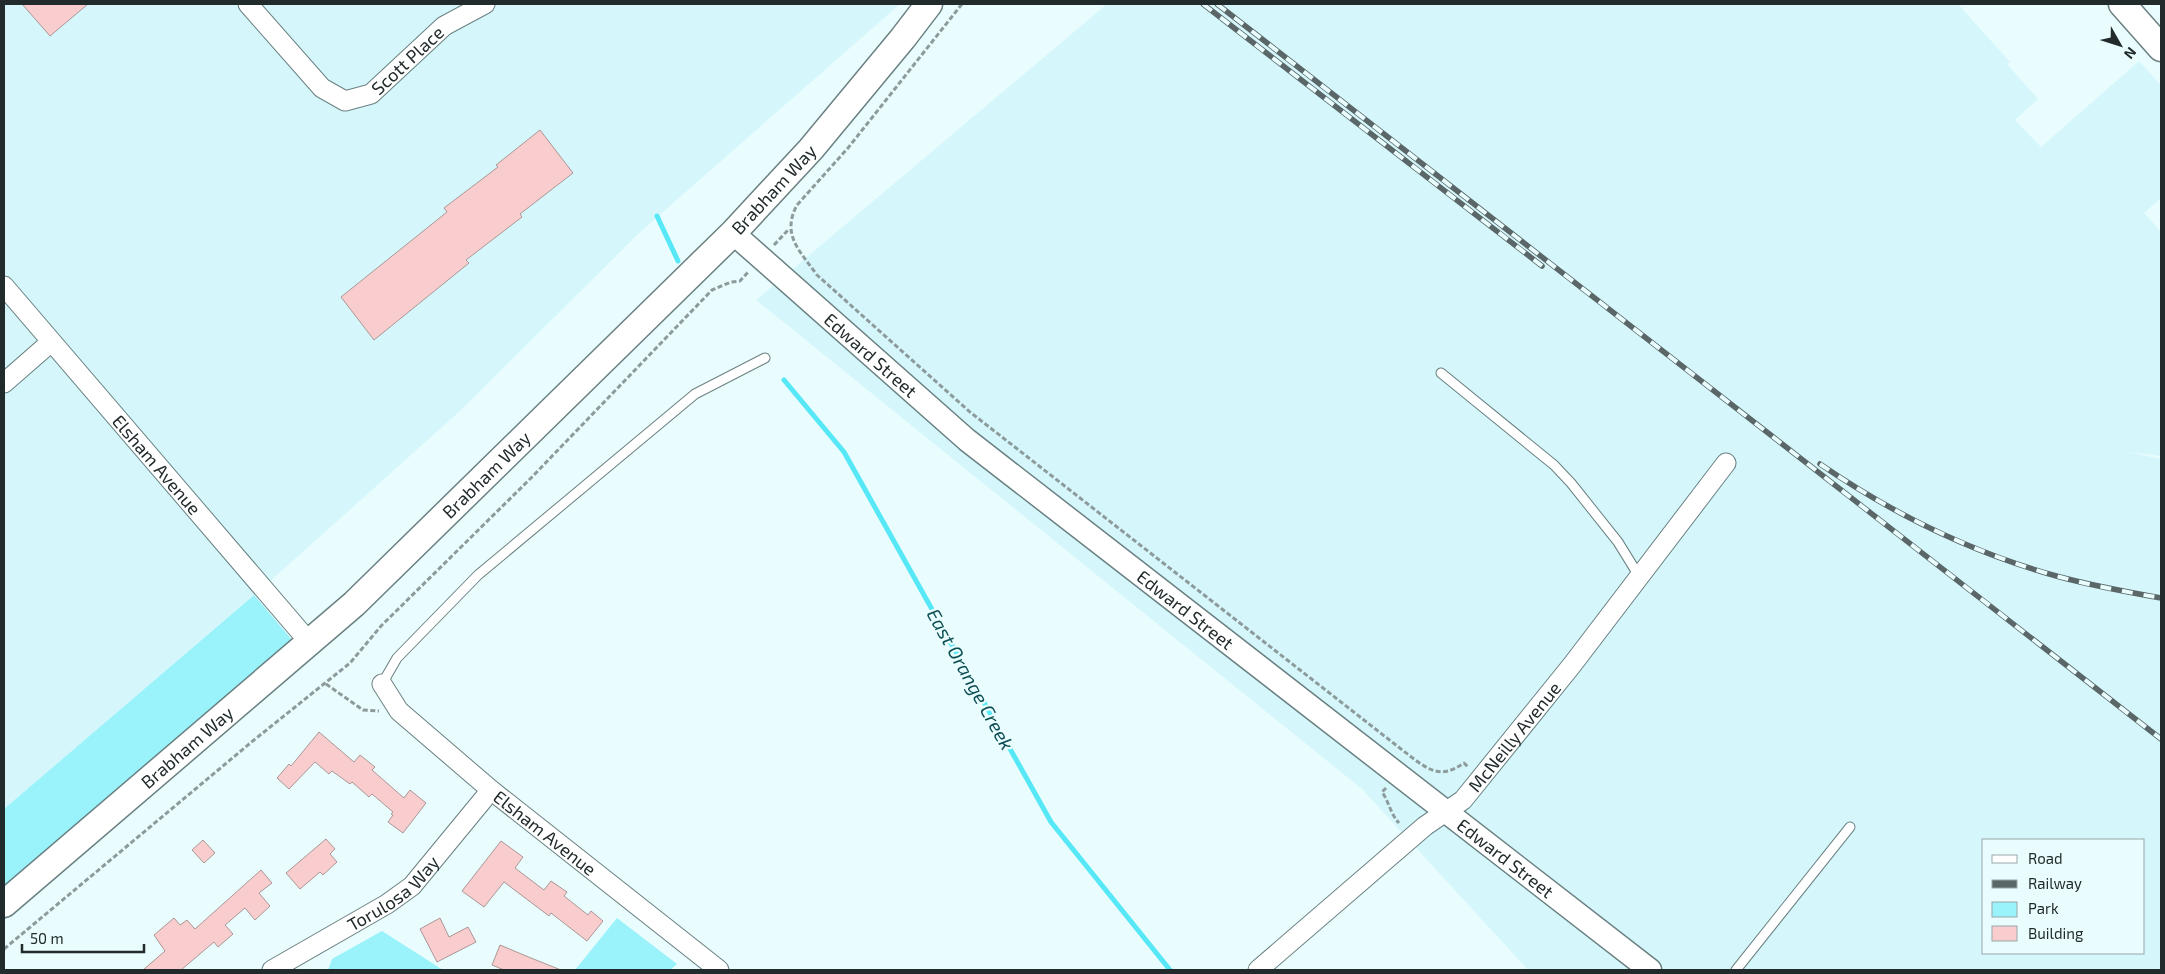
<svg xmlns="http://www.w3.org/2000/svg" width="2165" height="974" font-family="'Exo 2',sans-serif">
<style>
.built{fill:#d5f7fb;fill-rule:evenodd}
.green{fill:#9af2fb}
.lines{fill:none;stroke-linecap:round;stroke-linejoin:round}
.stream{stroke:#56e8f6;stroke-width:5}
.building{fill:#f9cdce;stroke:#ab9696}
.service-casing{stroke:#6a8082;stroke-width:11}
.minor-casing{stroke:#6a8082;stroke-width:21}
.tertiary-casing{stroke:#6a8082;stroke-width:25}
.secondary-casing{stroke:#6a8082;stroke-width:29}
.path{stroke:#8d9b9d;stroke-width:3;stroke-dasharray:5 2.5;stroke-linecap:butt}
.service{stroke:#fff;stroke-width:9}
.minor{stroke:#fff;stroke-width:19}
.tertiary{stroke:#fff;stroke-width:22}
.secondary{stroke:#fff;stroke-width:26}
.rail-casing{stroke:#5a6667;stroke-width:5.5}
.rail{stroke:#e9fcfe;stroke-width:4;stroke-dasharray:11;stroke-linecap:butt}
.labels{text-anchor:middle;dominant-baseline:central;stroke-width:4.5;stroke-linejoin:round;paint-order:stroke}
.street-label{font-size:18px;fill:#222b2c;stroke:#e9fcfe}
.water-label{font-size:19px;font-style:italic;fill:#0c4d53;stroke:#e9fcfe}
</style>
<rect width="100%" height="100%" fill="#e9fcfe"/>
<!-- built -->
<path class="built" d="M 4,4 L 900,4 L 639,233 L 461,410 L 285,568 L 4,809 Z
M 1107,4 L 1958,4 L 2010,62 L 2007,64 L 2038,99 L 2015,120 L 2041,147 L 2139,61 L 2161,85 L 2161,198 L 2144,213 L 2161,232 L 2161,456 L 2128,452 L 2161,459 L 2161,970 L 1528,970 L 1362,789 L 756,300 ZM 1984,840 L 2144,840 L 2144,953 L 1984,953 Z"/>
<!-- green -->
<path class="green" d="M 254,595 L 293,641 L 4,890 L 4,809 Z
M 617,918 L 677,964 L 670,970 L 575,970 Z
M 382,931 L 443,970 L 328,970 L 332,959 Z"/>
<g class="lines">
<!-- stream -->
<path class="stream" d="M 657,216 L 678,261
M 784,380 L 844,452 L 1051,822 L 1170,970"/>
</g>
<!-- building -->
<path class="building" d="M 22,4 L 88,4 L 50,36 Z
M 540,130 L 573,173 L 520,214 L 522,217 L 466,260 L 469,263 L 374,340 L 341,297 L 447,212 L 444,208 L 498,167 L 496,165 Z
M 319,732 L 354,762 L 360,755 L 375,767 L 372,770 L 404,798 L 410,790 L 426,803 L 403,833 L 388,822 L 393,815 L 391,814 L 393,812 L 372,794 L 369,797 L 352,782 L 350,784 L 332,771 L 329,774 L 315,762 L 289,789 L 277,778 L 289,764 L 291,766 Z
M 326,839 L 335,849 L 330,854 L 337,862 L 323,875 L 320,872 L 300,889 L 286,873 Z
M 203,840 L 215,853 L 204,863 L 192,850 Z
M 501,841 L 523,857 L 515,868 L 544,890 L 551,881 L 567,892 L 564,896 L 588,915 L 591,911 L 603,921 L 587,941 L 551,913 L 549,916 L 504,882 L 484,907 L 462,891 Z
M 261,870 L 272,883 L 259,893 L 270,906 L 255,920 L 245,908 L 225,925 L 233,934 L 218,947 L 214,942 L 181,970 L 143,970 L 165,951 L 154,935 L 174,918 L 180,925 L 187,920 L 195,929 Z
M 440,918 L 449,937 L 468,927 L 476,942 L 437,962 L 420,929 Z
M 500,945 L 526,956 L 561,970 L 504,970 L 492,965 Z"/>
<g class="lines">
<defs>
<path id="service" d="M 1441,373 L 1554,465 L 1571,483 L 1618,542 L 1639,576
M 382,684 L 397,658 L 478,575 L 695,394 L 765,358
M 1736,970 L 1850,827"/>
<g id="minor">
<path id="s1" d="M 248,4 L 322,88 L 345,101 L 371,94 L 444,26 L 485,4"/>
<path id="s2" d="M 4,286 L 310,643"/>
<path d="M 4,383 L 51,342"/>
<path id="s3" d="M 382,684 L 399,711 L 491,790 L 719,970"/>
<path id="s4" d="M 272,970 L 387,904 L 412,886 L 491,790"/>
<path id="s5" d="M 1258,970 L 1425,826 L 1463,800 L 1572,665 L 1726,463"/>
</g>
<g id="tertiary">
<path id="s6" d="M 733,233 L 967,440 L 1650,970"/>
</g>
<g id="secondary">
<path d="M 2122,4 L 2161,48"/>
<path id="s7" d="M 4,904 L 354,604 L 733,233 L 811,149 L 903,38 L 929,4"/>
</g>
</defs>
<!-- service casing -->
<use href="#service" class="service-casing"/>
<!-- minor casing -->
<use href="#minor" class="minor-casing"/>
<!-- tertiary casing -->
<use href="#tertiary" class="tertiary-casing"/>
<!-- secondary casing -->
<use href="#secondary" class="secondary-casing"/>
<!-- path -->
<path class="path" d="M 962,4 L 848,148 L 797,205 C 781,235 800,251 817,275 L 970,412 L 1410,756 C 1430,771 1441,779 1464,763 L 1469,768
M 774,245 L 789,229
M 326,684 L 363,710 L 379,711
M 1386,788 L 1382,792 C 1389,802 1391,815 1399,823
M 4,949 L 254,740 L 350,663 L 381,626 L 531,478 L 712,290 L 731,282 L 740,281 L 749,271"/>
<!-- service -->
<use href="#service" class="service"/>
<!-- minor -->
<use href="#minor" class="minor"/>
<!-- tertiary -->
<use href="#tertiary" class="tertiary"/>
<!-- secondary -->
<use href="#secondary" class="secondary"/>
<defs>
<path id="rail" d="M 1203,4 L 1542,266
M 1217,4 L 2161,739
M 1820,464 C 1893,514 1975,554 2060,577 C 2094,586 2127,592 2161,598"/>
</defs>
<!-- rail casing -->
<use href="#rail" class="rail-casing"/>
<!-- rail -->
<use href="#rail" class="rail"/>
</g>
<g class="labels">
<!-- street labels -->
<g class="street-label">
<text stroke="none"><textPath href="#s1" startOffset="215">Scott Place</textPath></text>
<text stroke="none"><textPath href="#s7" startOffset="1051">Brabham Way</textPath></text>
<text stroke="none"><textPath href="#s6" startOffset="184">Edward Street</textPath></text>
<text stroke="none"><textPath href="#s2" startOffset="235">Elsham Avenue</textPath></text>
<text stroke="none"><textPath href="#s7" startOffset="646">Brabham Way</textPath></text>
<text stroke="none"><textPath href="#s6" startOffset="589">Edward Street</textPath></text>
<text stroke="none"><textPath href="#s5" startOffset="348">McNeilly Avenue</textPath></text>
<text stroke="none"><textPath href="#s7" startOffset="241">Brabham Way</textPath></text>
<text stroke="none"><textPath href="#s3" startOffset="222">Elsham Avenue</textPath></text>
<text stroke="none"><textPath href="#s6" startOffset="994">Edward Street</textPath></text>
<text stroke="none"><textPath href="#s4" startOffset="144">Torulosa Way</textPath></text>
</g>
<!-- water labels -->
<g class="water-label">
<text transform="translate(971 679) rotate(61)">East Orange Creek</text>
</g>
</g>
<!-- border -->
<rect width="2165" height="974" fill="none" stroke="#222b2c" stroke-width="10"/>
<!-- legend -->
<rect x="1982" y="839" width="162" height="115" fill="#e9fcfe" stroke="#99a8aa"/>
<rect x="1992" y="855" width="25" height="8" fill="#ffffff" stroke="#99a8aa"/>
<text x="2028" y="864" font-size="15" fill="#222b2c">Road</text>
<rect x="1992" y="880" width="25" height="8" fill="#5a6667" stroke="#99a8aa"/>
<text x="2028" y="889" font-size="15" fill="#222b2c">Railway</text>
<rect x="1992" y="902" width="25" height="15" fill="#9af2fb" stroke="#99a8aa"/>
<text x="2028" y="914" font-size="15" fill="#222b2c">Park</text>
<rect x="1992" y="926" width="25" height="15" fill="#f9cdce" stroke="#99a8aa"/>
<text x="2028" y="939" font-size="15" fill="#222b2c">Building</text>
<!-- north arrow -->
<g transform="translate(2120 45) rotate(129)" stroke="#e9fcfe" stroke-width="4" paint-order="stroke">
<path d="M0-4L9 19L0 12L-9 19Z" fill="#222b2c"/>
<text y="-8" font-size="14" font-weight="bold" text-anchor="middle" fill="#222b2c">N</text>
</g>
<!-- scale -->
<path d="M22 944v8h122v-8" fill="none" stroke="#222b2c" stroke-width="2.5"/>
<text x="30" y="944" font-size="15" fill="#222b2c" stroke="#e9fcfe" stroke-width="4" paint-order="stroke">50 m</text>
</svg>
